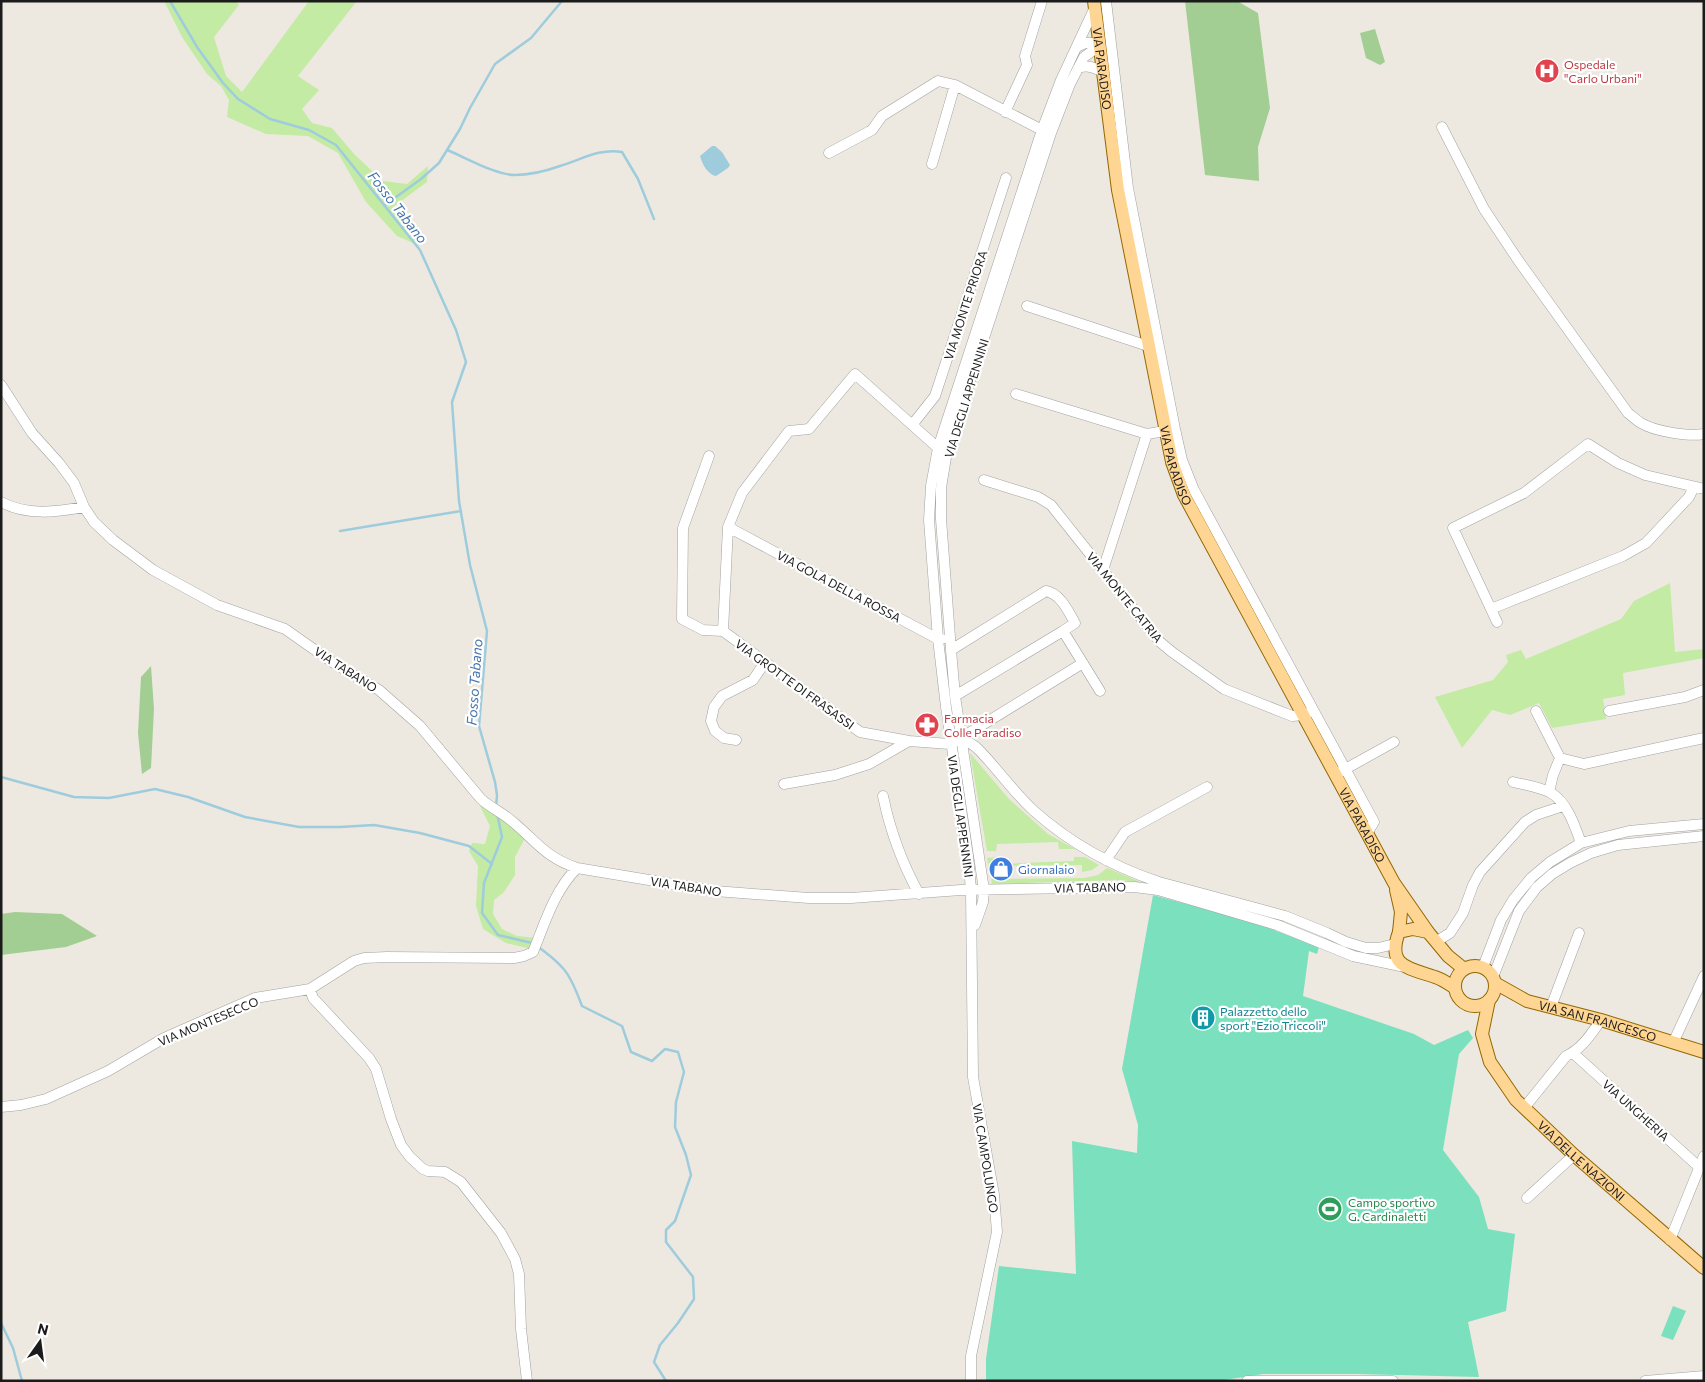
<svg xmlns="http://www.w3.org/2000/svg" width="1705" height="1382" font-family="Commissioner,sans-serif">
<style>
.grass{fill:#c3eba3}
.forest{fill:#a2ce93}
.pitch{fill:#7ae0bd}
.water{fill:#9eccdd}
.lines{fill:none;stroke-linecap:round;stroke-linejoin:round}
.stream{stroke:#9eccdd;stroke-width:2.5}
.minor-casing{stroke:#a2a2a2;stroke-width:11}
.major-casing{stroke:#926800;stroke-width:14}
.minor{stroke:#fff;stroke-width:10}
.major{stroke:#ffd593;stroke-width:12}
.labels{text-anchor:middle;dominant-baseline:central;stroke-width:4.5;stroke-linejoin:round;paint-order:stroke}
.health-label{font-size:12px;fill:#be3a42;stroke:#fff;text-anchor:start}
.street-label{font-size:12px;fill:#1b1b1b;stroke:#fff}
.shop-label{font-size:12px;fill:#366cbe;stroke:#fff;text-anchor:start}
.culture-label{font-size:12px;fill:#0d838f;stroke:#fff;text-anchor:start}
.leisure-label{font-size:12px;fill:#27864d;stroke:#fff;text-anchor:start}
.water-label{font-size:14px;font-style:italic;fill:#4575ad;stroke:#fff}
</style>
<rect width="100%" height="100%" fill="#ede9e0"/>
<!-- grass -->
<path class="grass" d="M 164,1 L 236,1 L 239,5 L 214,37 L 226,76 L 242,92 L 309,1 L 357,1 L 298,76 L 319,90 L 302,109 L 312,123 L 332,128 L 355,155 L 383,181 L 407,184 L 428,166 L 427,182 L 393,207 L 420,246 L 397,236 L 366,202 L 338,153 L 308,136 L 266,134 L 227,117 L 229,100 L 221,86 L 207,74 L 182,37 Z
M 1670,583 L 1675,652 L 1704,649 L 1704,658 L 1623,673 L 1625,695 L 1603,699 L 1606,719 L 1552,728 L 1539,703 L 1510,715 L 1492,710 L 1462,748 L 1435,697 L 1493,680 L 1508,662 L 1506,655 L 1521,650 L 1526,659 L 1621,619 L 1634,601 Z
M 970,753 L 1009,799 L 1048,834 L 1075,849 L 1059,849 L 1058,842 L 997,844 L 996,851 L 987,851 Z
M 480,806 L 492,810 L 525,838 L 515,857 L 515,875 L 504,892 L 494,900 L 493,914 L 502,929 L 517,936 L 536,938 L 532,949 L 506,943 L 483,929 L 476,906 L 478,866 L 469,851 L 472,843 L 485,844 L 490,826 Z
M 997,857 L 997,864 L 1074,861 L 1074,857 L 1085,857 L 1099,865 L 1092,870 L 1082,872 L 1082,865 L 1006,866 L 1006,872 L 990,873 L 987,858 Z
M 1107,868 L 1143,883 L 1120,880 L 992,884 L 991,879 L 1084,878 L 1098,875 Z"/>
<!-- forest -->
<path class="forest" d="M 1185,1 L 1237,1 L 1258,13 L 1270,108 L 1258,147 L 1259,181 L 1205,175 Z
M 1375,29 L 1385,62 L 1380,65 L 1366,58 L 1360,33 Z
M 151,666 L 154,709 L 151,768 L 142,774 L 138,733 L 141,677 Z
M 15,912 L 62,914 L 97,936 L 66,947 L 1,955 L 1,914 Z"/>
<!-- pitch -->
<path class="pitch" d="M 1153,895 L 1253,922 L 1319,947 L 1317,954 L 1309,951 L 1303,996 L 1414,1034 L 1434,1045 L 1468,1030 L 1473,1038 L 1459,1054 L 1443,1150 L 1479,1197 L 1488,1229 L 1515,1234 L 1506,1311 L 1468,1322 L 1479,1377 L 1357,1374 L 1263,1374 L 1218,1381 L 986,1381 L 986,1359 L 999,1266 L 1076,1274 L 1072,1141 L 1137,1153 L 1138,1125 L 1122,1069 Z
M 1673,1306 L 1686,1311 L 1673,1340 L 1661,1336 Z"/>
<!-- water -->
<path class="water" d="M 712,146 L 715,146 L 722,152 L 730,165 L 728,168 L 716,176 C 708,175 702,164 700,156 Z"/>
<g class="lines">
<!-- stream -->
<path class="stream" d="M 170,1 L 197,47 L 223,83 L 238,99 L 270,119 L 309,130 L 336,145 L 420,250 L 456,330 L 466,362 L 452,402 L 459,501 L 470,565 L 487,631 L 479,726 L 495,782 L 497,795 L 496,808
M 447,150 C 465,157 495,175 515,175 C 529,175 546,171 560,166 C 581,160 599,148 622,152 L 638,179 L 654,219
M 385,205 L 421,179 L 439,163 L 460,129 L 470,108 L 495,64 L 531,38 L 562,1
M 340,531 L 461,511
M 1,777 L 74,797 L 109,798 L 155,789 L 188,797 L 245,817 L 299,827 L 340,827 L 374,825 L 420,833 L 469,846 L 492,864
M 497,813 L 502,837 L 484,883 L 482,913 L 498,935 L 532,943
M 537,946 C 566,967 570,974 582,1006 L 622,1026 L 631,1052 L 652,1061 L 665,1049 L 678,1052 L 684,1072 L 676,1102 L 675,1127 L 686,1155 L 691,1175 L 675,1221 L 666,1230 L 666,1242 L 693,1277 L 694,1299 L 678,1323 L 660,1345 L 654,1362 L 666,1381
M 1,1323 L 13,1348 L 22,1381"/>
<defs>
<path id="minor" d="M 1106,1 L 1128,188 L 1175,429 L 1182,460 L 1194,490 L 1374,822 L 1367,833
M 1078,68 C 1088,65 1093,67 1103,72
M 1005,112 L 1027,65 L 1025,56 L 1042,1
M 1442,127 L 1484,209 L 1518,260 L 1628,413 C 1632,416 1636,420 1641,423 C 1654,431 1688,437 1704,434
M 829,153 L 872,130 L 882,116 L 938,81 L 955,85 L 1042,130
M 932,164 L 955,85
M 1027,306 L 1148,346
M 1,385 L 32,433 L 59,463 L 74,483 L 84,507 L 94,522 L 113,540 L 153,570 L 217,605 L 285,629 L 332,662 L 379,690 L 420,726 L 481,799 C 491,808 503,813 513,822 C 537,842 545,857 577,868 L 715,891 L 809,898 L 851,898 L 961,890 L 1134,887 L 1158,890 L 1253,918 L 1277,925 L 1353,956 L 1405,967
M 1016,394 L 1147,434
M 912,425 L 935,396 L 1006,178
M 709,456 L 683,528 L 682,619 L 703,630 L 723,631
M 984,480 L 1038,497 L 1051,505 L 1160,642 L 1172,652 L 1224,689 L 1292,716 L 1304,715 L 1308,713
M 1,502 C 27,516 56,512 84,507
M 728,527 L 938,639 L 942,639
M 1103,570 L 1147,434 L 1165,431
M 1491,609 L 1623,556 L 1646,543 L 1689,497 L 1694,487
M 1497,622 L 1453,528 L 1524,493 L 1588,444 L 1618,463 L 1645,475 L 1704,489
M 951,650 L 1046,591 C 1061,594 1068,611 1075,623 L 1063,631 L 1100,691
M 955,696 L 1063,631
M 1536,711 L 1560,758 L 1553,775 L 1549,792
M 1609,711 L 1685,697 L 1704,690
M 961,738 C 967,741 973,744 978,749 C 997,768 1013,792 1034,811 C 1070,843 1114,867 1159,882 L 1285,916 L 1327,933 L 1346,942 L 1366,948 L 1378,948 L 1395,944
M 736,740 L 724,738 L 715,731 L 711,721 L 714,707 L 722,696 L 753,680 L 765,662
M 909,741 L 860,732 L 723,631 L 728,527 L 742,493 L 789,431 L 809,429 L 855,374 L 938,448 L 944,450
M 1560,758 L 1584,764 L 1704,738
M 1340,772 L 1394,742
M 1513,782 C 1525,785 1540,787 1551,793 C 1567,802 1575,826 1581,843
M 784,784 L 835,775 L 869,764 L 909,741 L 950,744 L 961,738 L 1083,663
M 883,796 C 890,830 902,863 919,894
M 1106,860 L 1125,832 L 1207,787
M 975,925 L 983,902 L 984,890 L 955,696 L 951,650 L 941,519 L 941,488 L 947,451 L 1051,133 L 1070,84 L 1084,57 L 1099,46 C 1090,41 1086,42 1077,47
M 1437,941 L 1450,933 L 1463,913 L 1473,885 L 1480,872 L 1525,822 L 1536,815 L 1563,806
M 1483,967 L 1501,920 L 1513,900 L 1531,878 L 1550,862 L 1581,843 L 1629,831 L 1704,824
M 1493,977 L 1519,911 L 1537,887 L 1552,874 L 1570,863 L 1591,853 L 1618,845 L 1704,836
M 310,989 L 313,998 L 369,1058 L 376,1069 L 391,1119 L 401,1145 L 410,1157 L 423,1169 L 428,1171 L 445,1172 L 461,1182 L 501,1233 L 515,1259 L 519,1274 L 521,1329 L 527,1381
M 1551,1007 L 1579,933
M 1673,1043 L 1704,976
M 1573,1053 L 1699,1167
M 1,1107 L 21,1105 L 46,1099 L 108,1071 L 164,1038 L 255,998 L 310,989 L 354,961 L 364,958 L 387,957 L 514,958 L 524,956 L 533,952 C 545,923 554,891 577,868
M 1524,1108 L 1566,1056 C 1582,1049 1591,1034 1601,1020
M 1527,1198 L 1574,1155
M 1670,1240 L 1704,1156
M 971,1381 L 971,1356 L 997,1232 L 994,1195 L 973,1077 L 971,890 L 968,856 L 946,707 L 938,639 L 929,520 L 931,486 L 938,448 L 1042,130 L 1061,80 L 1095,7
M 1247,1381 L 1393,1381
M 1645,1381 L 1704,1376"/>
<g id="major">
<path id="s1" d="M 1094,1 L 1118,190 L 1172,462 L 1184,495 L 1394,883 L 1428,932"/>
<path d="M 1396,890 L 1401,912 L 1399,932"/>
<circle cx="1475" cy="986" r="20"/>
<path id="s2" d="M 1495,983 L 1527,1001 L 1601,1020 L 1704,1052"/>
<path d="M 1455,988 C 1449,984 1442,979 1435,977 C 1409,968 1386,967 1399,932 L 1413,929 L 1428,932 L 1448,956 L 1464,969"/>
<path id="s3" d="M 1489,1000 L 1482,1034 L 1490,1062 L 1516,1100 L 1574,1155 L 1704,1268"/>
</g>
</defs>
<!-- minor casing -->
<use href="#minor" class="minor-casing"/>
<!-- major casing -->
<use href="#major" class="major-casing"/>
<!-- minor -->
<use href="#minor" class="minor"/>
<!-- major -->
<use href="#major" class="major"/>
</g>
<!-- icons -->
<defs>
<symbol id="hospital-disc" viewBox="-11 -11 22 22"><circle r="9.5" fill="#e0444e" stroke="#fff"/><path d="M-5-5h3v3.5h4V-5h3V5h-3V1.5h-4V5h-3Z" fill="#fff"/></symbol>
<symbol id="pharmacy-disc" viewBox="-11 -11 22 22"><circle r="9.5" fill="#e0444e" stroke="#fff"/><path d="M-2-6h4v4h4v4h-4v4h-4v-4h-4v-4h4Z" fill="#fff"/></symbol>
<symbol id="shop-disc" viewBox="-11 -11 22 22"><circle r="9.5" fill="#3f7fe0" stroke="#fff"/><path d="M-5-2.5h2.3a2.7 3.5 0 0 1 5.4 0H5L5.5 6h-11ZM-1.5-2.5h3a1.5 2.3 0 0 0-3 0Z" fill="#fff"/></symbol>
<symbol id="building-disc" viewBox="-11 -11 22 22"><circle r="9.5" fill="#0f9aa8" stroke="#fff"/><path d="M-4-6H4V6H1V3H-1V6H-4ZM-2.5-4.3h1.7v1.8h-1.7ZM.8-4.3h1.7v1.8H.8ZM-2.5-1h1.7V.8h-1.7ZM.8-1h1.7V.8H.8Z" fill="#fff"/></symbol>
<symbol id="stadium-disc" viewBox="-11 -11 22 22"><circle r="9.5" fill="#2e9e5b" stroke="#fff"/><path d="M0-5a6.5 5 0 1 0 0 10a6.5 5 0 1 0 0-10ZM-3.5-1.8h7v3.6h-7Z" fill="#fff"/></symbol>
</defs>
<g fill-rule="evenodd">
<use href="#hospital-disc" x="1533" y="57" width="28" height="28"/>
<use href="#pharmacy-disc" x="913" y="711" width="28" height="28"/>
<use href="#shop-disc" x="987" y="855" width="28" height="28"/>
<use href="#building-disc" x="1189" y="1004" width="28" height="28"/>
<use href="#stadium-disc" x="1316" y="1195" width="28" height="28"/>
</g>
<g class="labels">
<!-- health labels -->
<g class="health-label">
<text x="1564" y="64">Ospedale<tspan x="1564" dy="14">"Carlo Urbani"</tspan></text>
<text x="944" y="718">Farmacia<tspan x="944" dy="14">Colle Paradiso</tspan></text>
</g>
<!-- street labels -->
<g class="street-label">
<text stroke="none"><textPath href="#s1" startOffset="68">VIA PARADISO</textPath></text>
<text transform="translate(965 305) rotate(-72)">VIA MONTE PRIORA</text>
<text transform="translate(966 398) rotate(-73)">VIA DEGLI APPENNINI</text>
<text stroke="none"><textPath href="#s1" startOffset="472">VIA PARADISO</textPath></text>
<text transform="translate(839 586) rotate(28)">VIA GOLA DELLA ROSSA</text>
<text transform="translate(1125 597) rotate(51)">VIA MONTE CATRIA</text>
<text transform="translate(346 669) rotate(33)">VIA TABANO</text>
<text transform="translate(795 684) rotate(36)">VIA GROTTE DI FRASASSI</text>
<text transform="translate(961 816) rotate(82)">VIA DEGLI APPENNINI</text>
<text stroke="none"><textPath href="#s1" startOffset="878">VIA PARADISO</textPath></text>
<text transform="translate(686 886) rotate(9)">VIA TABANO</text>
<text transform="translate(1090 887) rotate(-1)">VIA TABANO</text>
<text transform="translate(208 1021) rotate(-23)">VIA MONTESECCO</text>
<text stroke="none"><textPath href="#s2" startOffset="110">VIA SAN FRANCESCO</textPath></text>
<text transform="translate(1636 1110) rotate(42)">VIA UNGHERIA</text>
<text transform="translate(986 1158) rotate(81)">VIA CAMPOLUNGO</text>
<text stroke="none"><textPath href="#s3" startOffset="199">VIA DELLE NAZIONI</textPath></text>
</g>
<!-- shop labels -->
<g class="shop-label">
<text x="1018" y="869">Giornalaio</text>
</g>
<!-- culture labels -->
<g class="culture-label">
<text x="1220" y="1011">Palazzetto dello<tspan x="1220" dy="14">sport "Ezio Triccoli"</tspan></text>
</g>
<!-- leisure labels -->
<g class="leisure-label">
<text x="1348" y="1202">Campo sportivo<tspan x="1348" dy="14">G. Cardinaletti</tspan></text>
</g>
<!-- water labels -->
<g class="water-label">
<text transform="translate(398 207) rotate(52)">Fosso Tabano</text>
<text transform="translate(474 682) rotate(-86)">Fosso Tabano</text>
</g>
</g>
<!-- border -->
<rect width="1705" height="1382" fill="none" stroke="#1b1b1b" stroke-width="5"/>
<!-- north arrow -->
<g transform="translate(40 1342) rotate(14)" stroke="#ffffff" stroke-width="4" paint-order="stroke">
<path d="M0-4L9 19L0 12L-9 19Z" fill="#1b1b1b"/>
<text y="-8" font-size="14" font-weight="bold" text-anchor="middle" fill="#1b1b1b">N</text>
</g>
</svg>
